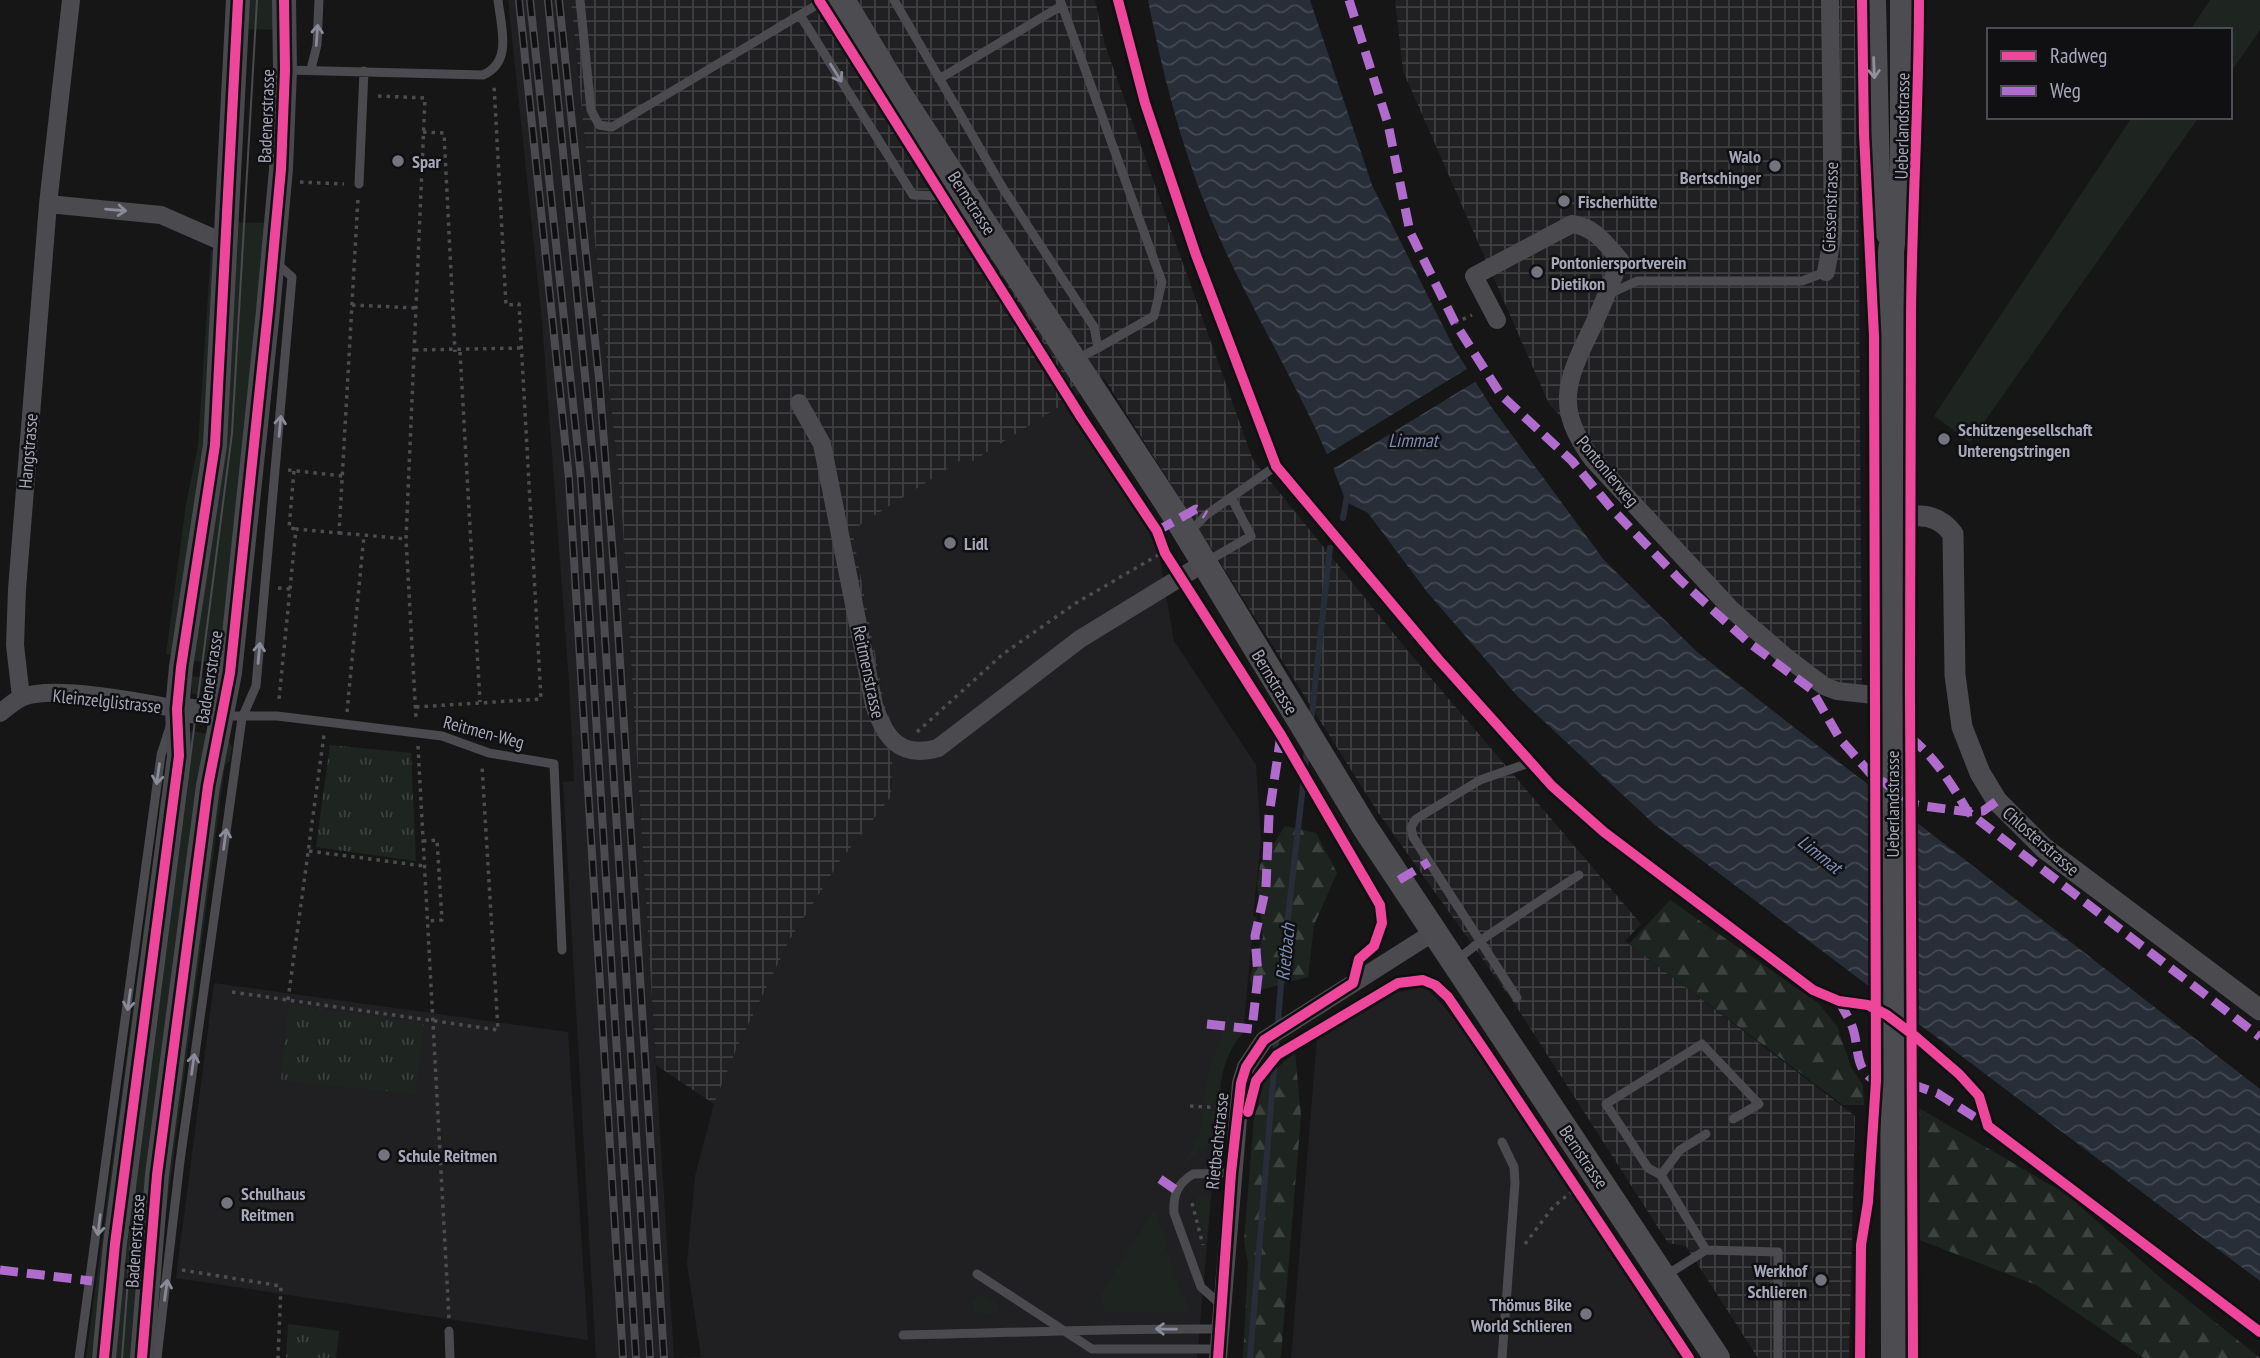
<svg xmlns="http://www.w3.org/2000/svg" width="2260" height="1358" font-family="'PT Sans Narrow',sans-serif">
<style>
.built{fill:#202022}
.industrial{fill:url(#industrial-grid)}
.grass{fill:#1e2520}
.forest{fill:url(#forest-firs)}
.park{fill:url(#park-tufts)}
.water{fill:url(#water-waves)}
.pier{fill:#161616}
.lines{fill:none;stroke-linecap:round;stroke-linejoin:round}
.stream{stroke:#282e38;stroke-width:6}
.path{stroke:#4c4c51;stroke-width:3.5;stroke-dasharray:3.5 5;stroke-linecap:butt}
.service{stroke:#4a4a4f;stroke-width:9}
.minor{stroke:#4a4a4f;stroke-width:18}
.tertiary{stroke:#4a4a4f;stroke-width:21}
.secondary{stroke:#48494d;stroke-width:24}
.primary{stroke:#4c4c51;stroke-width:26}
.tram{stroke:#4a4a4f;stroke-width:2}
.rail-casing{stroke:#4a4a4f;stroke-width:8}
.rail{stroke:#101012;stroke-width:5;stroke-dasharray:16;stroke-linecap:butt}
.quiet{stroke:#b06ccc;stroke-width:9;stroke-dasharray:18 9;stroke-linecap:butt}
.cycleway-casing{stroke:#101012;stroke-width:15}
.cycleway{stroke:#ed469a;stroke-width:10}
.oneway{stroke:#8a8b98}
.oneway2{stroke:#90909e}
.poi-dot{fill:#74747f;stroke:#101012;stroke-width:2.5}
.labels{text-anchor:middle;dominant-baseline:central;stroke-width:5;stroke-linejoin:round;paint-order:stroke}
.street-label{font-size:18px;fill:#a6a7b8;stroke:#101012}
.poi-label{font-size:18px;font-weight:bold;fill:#a6a7b8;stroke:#101012;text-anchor:start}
.water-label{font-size:19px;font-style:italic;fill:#7b8db5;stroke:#101012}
</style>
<defs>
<pattern id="industrial-grid" width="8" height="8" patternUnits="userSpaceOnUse" patternTransform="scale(1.75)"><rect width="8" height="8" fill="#202022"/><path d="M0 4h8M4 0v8" fill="none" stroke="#3d3e40"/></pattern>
<pattern id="forest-firs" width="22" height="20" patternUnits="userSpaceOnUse" patternTransform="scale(1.75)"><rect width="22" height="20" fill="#1e2520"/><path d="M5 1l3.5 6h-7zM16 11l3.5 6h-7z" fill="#3c423e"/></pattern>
<pattern id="park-tufts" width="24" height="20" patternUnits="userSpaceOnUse" patternTransform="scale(1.75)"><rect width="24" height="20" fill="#1e2520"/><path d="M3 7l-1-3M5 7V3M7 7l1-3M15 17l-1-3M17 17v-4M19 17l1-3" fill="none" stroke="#3c423e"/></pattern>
<pattern id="water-waves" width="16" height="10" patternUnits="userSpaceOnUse" patternTransform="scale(1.75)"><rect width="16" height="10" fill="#282e38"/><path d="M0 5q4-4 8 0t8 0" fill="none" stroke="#444953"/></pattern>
</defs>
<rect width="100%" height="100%" fill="#161616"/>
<!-- built -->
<path class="built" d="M 508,0 L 571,0 L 622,515 L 674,1358 L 701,1357 L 687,1264 L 695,1176 L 714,1104 L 736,1050 L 789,941 L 840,861 L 891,797 L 893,727 L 885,706 L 851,530 L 961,459 L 965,466 L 1065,402 L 1157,543 L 1174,641 L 1256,765 L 1261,840 L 1253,916 L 1257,917 L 1256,924 L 1253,924 L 1244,1023 L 1223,1064 L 1197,1358 L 596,1358 L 563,782 L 574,781 L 569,681 L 542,321 Z
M 214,983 L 568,1032 L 588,1340 L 176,1278 Z
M 1398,987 L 1401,992 L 1420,987 L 1428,989 L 1457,1022 L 1681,1358 L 1291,1358 L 1317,1037 Z"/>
<!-- industrial -->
<path class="industrial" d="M 571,0 L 1095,0 L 1105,45 L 1253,460 L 1407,650 L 1641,924 L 1625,941 L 1855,1116 L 1849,1358 L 1758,1358 L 1686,1246 L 1668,1243 L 1516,1006 L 1377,811 L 1104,378 L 965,466 L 961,460 L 852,530 L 885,706 L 893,727 L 891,797 L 840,861 L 789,941 L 736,1050 L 714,1104 L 656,1065 L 622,515 Z
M 1395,0 L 1857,0 L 1862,690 L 1828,683 L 1790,659 L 1549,404 L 1403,71 Z"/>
<!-- grass -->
<path class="grass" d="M 244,0 L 278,0 L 279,30 L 242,29 Z
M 2210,0 L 2260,0 L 2260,30 L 2230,73 L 2230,30 L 2190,30 Z
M 2132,117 L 2199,117 L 1970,442 L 1934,416 Z
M 232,222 L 269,223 L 224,665 L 194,661 L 215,519 Z
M 211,250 L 217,250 L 208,440 L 171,655 L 166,654 L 186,504 L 198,445 Z
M 191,676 L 221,680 L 215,696 L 192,694 Z
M 193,731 L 207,734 L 136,1358 L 114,1358 L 188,733 Z
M 226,738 L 232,746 L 230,761 L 225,765 L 161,1251 L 162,1277 L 151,1358 L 160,1233 Z
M 167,757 L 98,1319 L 91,1358 L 86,1358 Z
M 1228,1021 L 1250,1026 C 1227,1046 1220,1076 1218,1104 L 1204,1104 L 1209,1068 Z
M 1203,1110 L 1217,1111 L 1215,1138 L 1180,1168 L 1200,1135 Z
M 1206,1193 L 1210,1198 L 1206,1244 L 1195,1204 L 1198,1197 Z
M 1154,1209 L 1167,1243 L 1165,1246 L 1174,1270 L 1171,1271 L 1191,1312 L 1105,1312 L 1100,1296 Z
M 983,1295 L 999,1305 L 999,1313 L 981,1314 L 974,1310 L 972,1303 L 978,1296 Z"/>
<!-- forest -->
<path class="forest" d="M 1285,826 L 1316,833 L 1337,873 L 1314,925 L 1308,977 L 1260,990 L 1249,980 L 1263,937 L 1257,884 L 1260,865 Z
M 1670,900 L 1818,1003 L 1837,1026 L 1851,1067 L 1863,1085 L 1864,1105 L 1843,1105 L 1629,944 Z
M 1295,1053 L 1301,1116 L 1281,1355 L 1280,1358 L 1243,1358 L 1248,1264 L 1244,1241 L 1254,1118 L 1265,1078 Z
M 1912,1104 L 2066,1194 L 2164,1281 L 2260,1358 L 2144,1358 L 2036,1285 L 1912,1237 Z"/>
<!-- park -->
<path class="park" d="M 330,745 L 411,753 L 416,861 L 316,847 Z
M 289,1005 L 424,1024 L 415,1094 L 281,1080 Z
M 288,1324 L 339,1331 L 336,1358 L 286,1358 Z"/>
<!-- water -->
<path class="water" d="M 1148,0 L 1310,0 L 1372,185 L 1454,348 L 1492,408 L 1604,560 L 1696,651 L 2260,1089 L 2260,1281 L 1655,825 L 1519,698 L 1427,592 L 1368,513 L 1346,502 C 1310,400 1248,310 1207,209 C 1180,142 1162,71 1148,0 Z"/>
<!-- pier -->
<path class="pier" d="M 1470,367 L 1478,380 L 1331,470 L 1326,455 Z
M 1870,784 L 1917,820 L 1917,1026 L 1869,990 Z"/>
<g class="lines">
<!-- stream -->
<path class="stream" d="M 1343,518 L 1347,496
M 1311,722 L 1330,548
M 1250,1358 L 1283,961 L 1307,750"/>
<!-- path -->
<path class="path" d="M 378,96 L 425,98 L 406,539 L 416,718
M 423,132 L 444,133 L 455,352
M 300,182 L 344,184
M 352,305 L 416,308
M 1455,323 L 1472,315
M 415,350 L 522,348
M 460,352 L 480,702
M 288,470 L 343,476
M 294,471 L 289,528 L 296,529
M 339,533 L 364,535
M 278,588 L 290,589 L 279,699
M 290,589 L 296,529 L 339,533 L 358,198
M 416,707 L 541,699 L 519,304 L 506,305 L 494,85
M 347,712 L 364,535 L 406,539
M 917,732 L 1003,654 L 1076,603 L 1165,551
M 418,746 L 449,1319
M 423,841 L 437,840 L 442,920 L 427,921
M 309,851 L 424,866
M 232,992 L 498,1030 L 482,766
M 288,1000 L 324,735
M 1190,1106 L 1221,1108
M 1192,1203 L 1203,1245
M 1525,1244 L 1553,1207 L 1575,1189
M 182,1270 L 281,1286 L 278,1358"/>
<!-- service -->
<path class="service" d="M 580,0 L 591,110 L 599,125 L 612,127 L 825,0
M 894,0 L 1004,190 L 1094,327 L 1098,348 L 1077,359
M 1060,0 L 1162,282 L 1154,316 L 1098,348
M 800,15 L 913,195 L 943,196 L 956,188
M 311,69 L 317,45 L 319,0
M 287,70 L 483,75 C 513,62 501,27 498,0
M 939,79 L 1061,6
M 359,184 L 364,71
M 1607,295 L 1637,281 L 1802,281 L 1826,272
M 1189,533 L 1206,515 L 1276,466
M 1206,562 L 1251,536 L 1232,499
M 223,716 L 277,716 L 442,736 L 489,753 L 554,764 L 562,950
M 1457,960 L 1487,936 L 1579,875
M 1517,998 L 1413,837 L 1411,827 L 1416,819 L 1480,780 L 1529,763
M 1661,1175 L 1680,1150 L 1706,1134
M 1706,1250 L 1778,1252 L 1778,1358
M 977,1274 L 1092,1349 L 1219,1349
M 1665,1276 L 1706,1250 L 1661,1175 L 1648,1168 L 1606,1104 L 1702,1044 L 1759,1104 L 1733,1119
M 1221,1305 L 1201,1287 L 1174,1213 C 1173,1195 1177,1184 1193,1174 L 1231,1173
M 449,1331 L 450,1358
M 903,1335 C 1009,1333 1114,1328 1220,1329
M 79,1358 L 161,755 L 170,727
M 157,1358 L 180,1161 L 242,718 L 256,686 L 292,277 L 275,262
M 1502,1358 L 1515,1183 L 1514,1167 L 1502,1142"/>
<!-- minor -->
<path class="minor" d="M 48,204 L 161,215 L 225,243
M 1826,272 L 1833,233 L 1830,0
M 1497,320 L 1474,276 L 1572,224 C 1595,227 1605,243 1620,260 C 1611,284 1602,307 1591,330 C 1565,383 1555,409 1593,460 L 1732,610 L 1786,657 L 1824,686 L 1837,691 L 1892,697
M 799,403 L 822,444 L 874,705 C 885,738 900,759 938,748 L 1080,639 L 1204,563
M 21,697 L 15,645 L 17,589 L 48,204 L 71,0
M 0,713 C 7,708 15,700 23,697 C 53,685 143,702 177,709
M 1218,1358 L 1241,1083 L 1246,1067 L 1264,1040 L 1434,932"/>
<!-- tertiary -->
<path class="tertiary" d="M 1892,516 C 1917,515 1937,512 1953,534 L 1955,675 L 1962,727 L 1980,773 L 1997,801 L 2044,848 L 2260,1010"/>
<!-- secondary -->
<path class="secondary" d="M 177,709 L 221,715
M 104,1358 L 115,1244 L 179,756 L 177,709 L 181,667 L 215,445 L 238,0
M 142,1358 L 157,1175 L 208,786 L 230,673 L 268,311 L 281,169 L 285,70 L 284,0"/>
<!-- primary -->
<path class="primary" d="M 842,0 L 899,94 L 1177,518 L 1364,826 L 1717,1358
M 1873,0 L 1877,177 L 1888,232
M 1894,1358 L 1891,251 L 1903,175 L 1903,0"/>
<!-- tram -->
<path class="tram" d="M 122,1358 L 135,1187 L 232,433 L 257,0"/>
<defs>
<path id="rail" d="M 519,0 L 569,479 L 623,1358
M 530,0 L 581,478 L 636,1358
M 548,0 L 595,477 L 650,1358
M 559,0 L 599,378 L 615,582 L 664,1358"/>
</defs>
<!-- rail casing -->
<use href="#rail" class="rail-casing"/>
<!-- rail -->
<use href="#rail" class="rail"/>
<!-- quiet -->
<path class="quiet" d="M 1349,0 L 1388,124 L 1410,232 L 1455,323 L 1501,395 L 1572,461 L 1612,509 L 1680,580 L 1748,642 L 1811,689 L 1840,739 L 1870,773 L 1917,805 L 1968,812 L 1983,811 L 1997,801
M 1157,531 L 1196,509 L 1206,515
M 1910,737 C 1936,759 1951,783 1968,812 L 2260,1037
M 1399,880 L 1429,862
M 1839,1001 C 1843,1009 1849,1018 1852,1026 C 1860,1046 1853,1070 1876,1081
M 1207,1024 L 1252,1029 L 1258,976 L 1255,936 L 1266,887 L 1269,815 L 1281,735
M 1911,1084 L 1937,1093 L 1987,1125
M 1160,1179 L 1176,1190
M 0,1270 L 92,1281"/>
<defs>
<path id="cycleway" d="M 819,0 L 1081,417 L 1157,531 L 1165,553 L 1281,735 L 1380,905 L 1382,923 L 1374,946 L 1359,959 L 1353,983 L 1264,1040 L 1246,1067 L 1241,1083 L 1231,1173 L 1218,1358
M 1118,0 L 1145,103 L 1196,255 L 1276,466 L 1439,660 L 1552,786 L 1604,832 L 1813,990 L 1839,1001 L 1868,1005 L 1887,1015 L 1916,1037 L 1959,1074 L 1979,1096 L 1988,1126 L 2260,1332
M 1248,1112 L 1256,1081 L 1277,1055 L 1398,983 L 1423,980 L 1435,985 L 1448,997 L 1487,1054 L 1689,1358
M 104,1358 L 115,1244 L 179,756 L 177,709 L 181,667 L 215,445 L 238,0
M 142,1358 L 157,1175 L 208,786 L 230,673 L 268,311 L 281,169 L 285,70 L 284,0
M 1860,1358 L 1861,1245 L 1868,1202 L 1876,1081 L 1874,336 L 1864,134 L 1862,0
M 1913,1358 C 1910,1010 1909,662 1911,314 C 1912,209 1919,105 1919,0"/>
</defs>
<!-- cycleway casing -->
<use href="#cycleway" class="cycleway-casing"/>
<!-- cycleway -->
<use href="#cycleway" class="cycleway"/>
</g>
<!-- one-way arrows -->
<defs><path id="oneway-shaft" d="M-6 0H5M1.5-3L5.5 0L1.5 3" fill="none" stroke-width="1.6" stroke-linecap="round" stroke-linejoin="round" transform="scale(1.75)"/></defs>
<g class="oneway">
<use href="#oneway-shaft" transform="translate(317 35) rotate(-86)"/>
<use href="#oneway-shaft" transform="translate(836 73) rotate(58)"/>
<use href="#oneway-shaft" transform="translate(116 210) rotate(5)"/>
<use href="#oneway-shaft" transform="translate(280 426) rotate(-85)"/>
<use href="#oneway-shaft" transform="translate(259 653) rotate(-85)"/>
<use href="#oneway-shaft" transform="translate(158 774) rotate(98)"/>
<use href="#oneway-shaft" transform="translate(225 839) rotate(-82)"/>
<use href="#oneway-shaft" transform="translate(129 1000) rotate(98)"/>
<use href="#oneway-shaft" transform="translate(193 1064) rotate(-82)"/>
<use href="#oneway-shaft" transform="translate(99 1225) rotate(97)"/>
<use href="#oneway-shaft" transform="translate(166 1290) rotate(-82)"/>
<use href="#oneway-shaft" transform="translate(1166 1329) rotate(-179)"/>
</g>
<use class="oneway2" href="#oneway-shaft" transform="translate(1874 68) rotate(88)"/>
<!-- markers -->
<g class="poi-dot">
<circle cx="398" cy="161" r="7"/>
<circle cx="1775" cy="166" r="7"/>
<circle cx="1564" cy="201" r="7"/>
<circle cx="1537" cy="272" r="7"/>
<circle cx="1944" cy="439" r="7"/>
<circle cx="950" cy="543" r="7"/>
<circle cx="384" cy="1155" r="7"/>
<circle cx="227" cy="1203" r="7"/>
<circle cx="1821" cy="1280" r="7"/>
<circle cx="1586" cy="1314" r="7"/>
</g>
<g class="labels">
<!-- street labels -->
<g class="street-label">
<text transform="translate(266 116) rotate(-88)">Badenerstrasse</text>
<text transform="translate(1902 126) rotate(-89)">Ueberlandstrasse</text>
<text transform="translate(972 203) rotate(57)">Bernstrasse</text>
<text transform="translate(1830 207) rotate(-88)">Giessenstrasse</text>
<text transform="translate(28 451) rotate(-85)">Hangstrasse</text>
<text transform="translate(1608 471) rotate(50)">Pontonierweg</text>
<text transform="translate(869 672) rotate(78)">Reitmenstrasse</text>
<text transform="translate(209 677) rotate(-81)">Badenerstrasse</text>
<text transform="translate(1275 682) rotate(59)">Bernstrasse</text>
<text transform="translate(107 701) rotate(6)">Kleinzelglistrasse</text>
<text transform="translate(484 732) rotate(15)">Reitmen-Weg</text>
<text transform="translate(1892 804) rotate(-90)">Ueberlandstrasse</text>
<text transform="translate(2041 841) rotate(41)">Chlosterstrasse</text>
<text transform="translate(1217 1141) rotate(-84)">Rietbachstrasse</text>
<text transform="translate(1584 1157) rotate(56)">Bernstrasse</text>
<text transform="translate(135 1241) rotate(-86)">Badenerstrasse</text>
</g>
<!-- poi labels -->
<g class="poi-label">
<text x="1761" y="156" text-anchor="end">Walo<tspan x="1761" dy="21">Bertschinger</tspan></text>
<text x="412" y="161">Spar</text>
<text x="1578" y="201">Fischerhütte</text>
<text x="1551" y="262">Pontoniersportverein<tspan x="1551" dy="21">Dietikon</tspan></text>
<text x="1958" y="429">Schützengesellschaft<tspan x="1958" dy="21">Unterengstringen</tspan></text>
<text x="964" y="543">Lidl</text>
<text x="398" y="1155">Schule Reitmen</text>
<text x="241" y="1193">Schulhaus<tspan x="241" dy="21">Reitmen</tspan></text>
<text x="1807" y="1270" text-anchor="end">Werkhof<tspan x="1807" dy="21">Schlieren</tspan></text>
<text x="1572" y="1304" text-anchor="end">Thömus Bike<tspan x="1572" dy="21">World Schlieren</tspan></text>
</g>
<!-- water labels -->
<g class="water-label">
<text x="1413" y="440">Limmat</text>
<text transform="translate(1820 854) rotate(38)">Limmat</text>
<text transform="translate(1285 952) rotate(-84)">Rietbach</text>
</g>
</g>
<!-- legend -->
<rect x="1987" y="28" width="245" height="91" fill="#101012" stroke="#4c4c54" stroke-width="2"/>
<rect x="2001" y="51" width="35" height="10" fill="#ed469a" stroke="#4c4c54" stroke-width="2"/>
<text x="2050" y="63" font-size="21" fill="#a6a7b8">Radweg</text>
<rect x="2001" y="86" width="35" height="10" fill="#b06ccc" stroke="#4c4c54" stroke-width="2"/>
<text x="2050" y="98" font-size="21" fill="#a6a7b8">Weg</text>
</svg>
